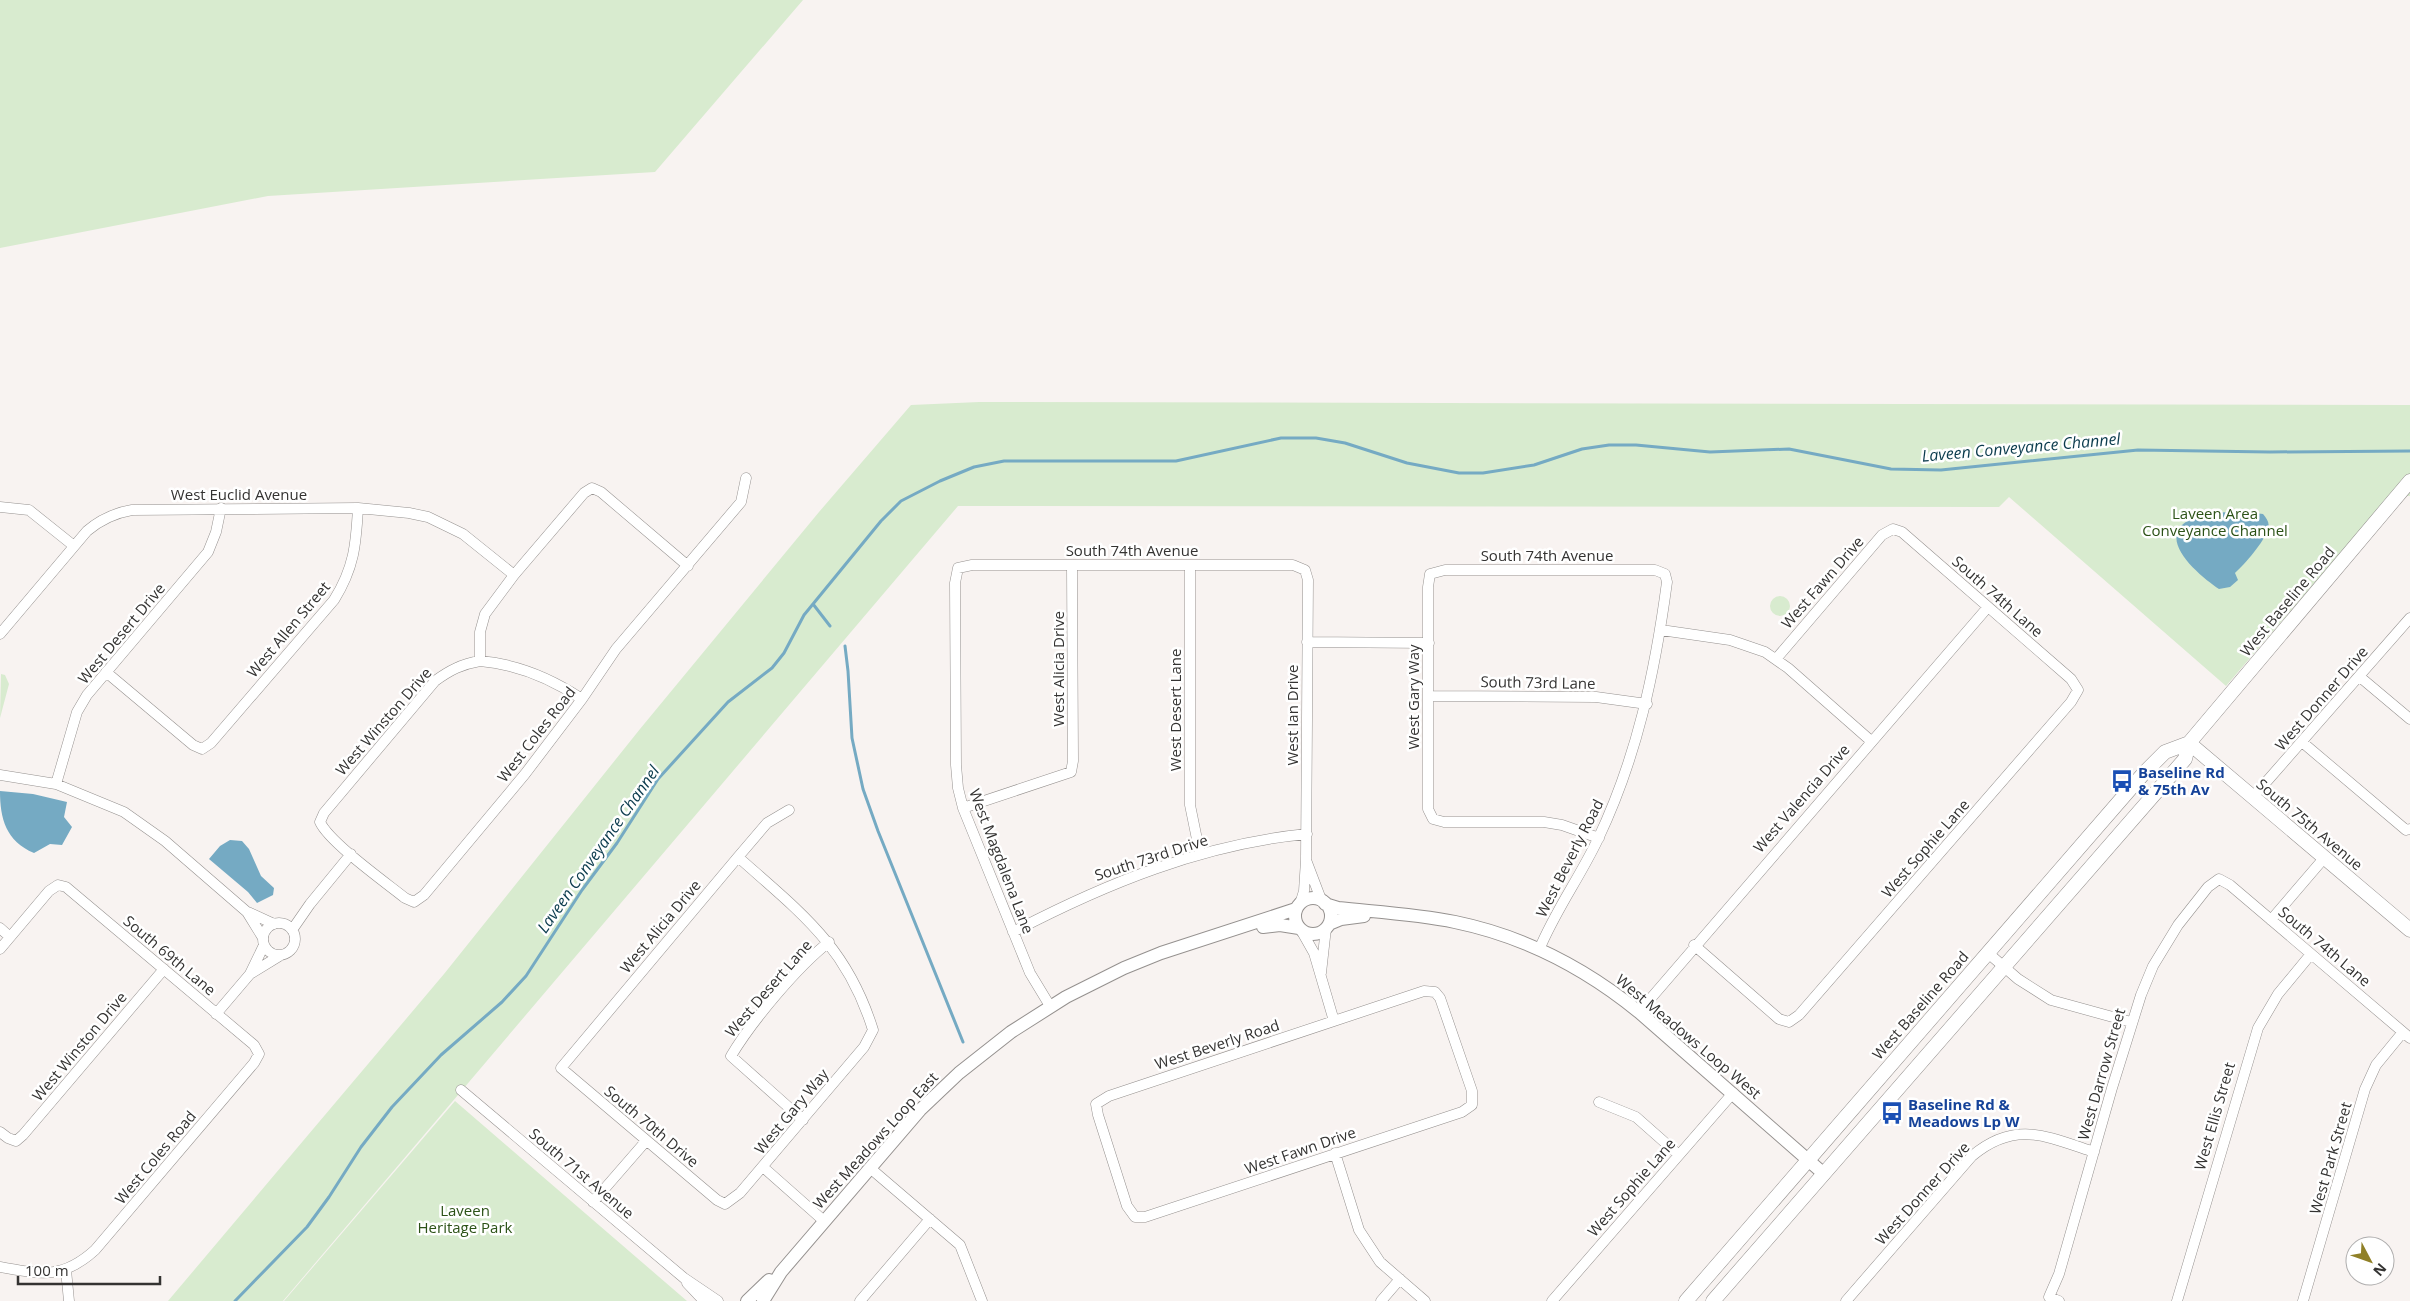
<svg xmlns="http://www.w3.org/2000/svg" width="2410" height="1301" font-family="'Open Sans',sans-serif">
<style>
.green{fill:#d8ebcf}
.water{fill:#75aac3}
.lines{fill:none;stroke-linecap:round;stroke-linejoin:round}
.stream{stroke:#75aac3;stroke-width:3}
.minor-casing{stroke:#95918f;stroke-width:11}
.tertiary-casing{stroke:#95918f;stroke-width:14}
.secondary-casing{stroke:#95918f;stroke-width:15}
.minor{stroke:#fff;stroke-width:10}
.tertiary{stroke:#fff;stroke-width:12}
.secondary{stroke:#fff;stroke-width:14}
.labels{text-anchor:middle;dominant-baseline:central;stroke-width:5;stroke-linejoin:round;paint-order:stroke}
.street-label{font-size:15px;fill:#343332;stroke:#fff}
.park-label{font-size:15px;fill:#2c5217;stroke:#fff}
.transit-label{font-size:15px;font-weight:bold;fill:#164399;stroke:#fff;text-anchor:start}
.water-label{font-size:16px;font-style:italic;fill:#0b3b4d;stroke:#fff}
</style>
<rect width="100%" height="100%" fill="#f8f3f1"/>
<!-- green -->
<path class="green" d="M 0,0 L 803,0 L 655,172 L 268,196 L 0,248 Z
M 979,402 L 2410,405 L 2410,496 L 2389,496 L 2226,686 L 2009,497 L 1999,507 L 958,506 L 283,1301 L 168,1301 L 444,974 L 640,729 L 819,512 L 911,405 Z
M1770 606a10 10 0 1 1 20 0a10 10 0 1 1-20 0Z
M 1,674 L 5,675 L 9,684 L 0,718 Z
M 455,1101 L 687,1301 L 284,1301 Z"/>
<!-- water -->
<path class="water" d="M 2238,511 L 2263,514 C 2267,519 2270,523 2268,529 C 2265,541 2244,565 2235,573 L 2238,580 L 2230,587 L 2219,589 C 2201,577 2154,539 2189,520 C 2203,512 2222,513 2238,511 Z
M 0,791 L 33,794 L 67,802 L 64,817 L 72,827 L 62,845 L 50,844 L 34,853 C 6,841 0,819 0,791 Z
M 230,840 L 242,841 L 249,849 L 261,876 L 274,888 L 273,895 L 257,903 L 248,892 L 209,859 L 220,846 Z"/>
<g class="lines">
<!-- stream -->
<path class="stream" d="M 813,604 L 830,626
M 845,646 L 848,671 L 852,738 L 863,789 L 878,831 L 963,1042
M 235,1301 L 307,1227 L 329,1197 L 361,1147 L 392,1107 L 441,1055 L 502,1002 L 526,976 L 582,890 L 617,843 L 658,779 L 728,702 L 772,668 L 784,653 L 804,615 L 881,521 L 901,501 L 940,481 L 974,467 L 1004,461 L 1176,461 L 1281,438 L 1316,438 L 1345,443 L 1407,463 L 1459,473 L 1483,473 L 1534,465 L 1582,449 L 1609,445 L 1636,445 L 1710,452 L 1789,449 L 1891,469 L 1941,470 L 2138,450 L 2270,452 L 2410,451"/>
<defs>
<path id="minor" d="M 0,507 L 29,510 L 74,546
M 1190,565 L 1190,805 L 1200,854
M 688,566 L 601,492 L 592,488 L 584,493 L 514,575 L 485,614 L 480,632 L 480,661 C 462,664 450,670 435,681 L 324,813 L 320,822 C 329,842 385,882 405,898 L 414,902 L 424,895 L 525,774 L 582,699 L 616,649 L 741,502 L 746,478
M 1661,630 L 1730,640 L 1765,652 L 1788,668 L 1871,741
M 0,634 L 87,531 C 101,519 114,513 132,510 L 358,508 L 409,513 L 428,517 L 463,534 L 514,575
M 1307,642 L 1429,643
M 480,661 C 516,664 552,679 582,699
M 106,672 L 193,745 L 202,749 L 211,743 L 334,600 C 354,568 356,545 358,508
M 2360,677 L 2410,719
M 1428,696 L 1596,697 L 1647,704
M 2302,742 L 2406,830 L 2410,829
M 0,775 L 56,784 L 124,812 L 165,841 L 247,912 L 263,938
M 56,784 L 77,712 L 87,695 L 208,552 L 216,532 L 221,508
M 2253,797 L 2410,618
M 963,808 L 1071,772 L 1073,761 L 1072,566
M 738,857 C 801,913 847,946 873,1030 L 864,1047 L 740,1193 L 725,1204 L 717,1200 L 561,1068 L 738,857 L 767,823 L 789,810
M 1306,860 L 1322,902
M 248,912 L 274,924
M 2271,920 L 2325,857
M263 939a16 16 0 1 1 32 0a16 16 0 1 1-32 0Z
M 0,928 L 10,937
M 292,930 L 310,904 L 351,854
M 1301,930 L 1314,953 L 1334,1021
M 1013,932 C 1105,884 1202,844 1307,834
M 1694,945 L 1779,1019 L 1789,1022 L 1799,1015 L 2071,702 L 2078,690 L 2071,679 L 1902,532 L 1893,529 L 1882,535 L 1776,659
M 0,949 L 49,891 L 58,885 L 66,887 L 254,1045 L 259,1054 L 254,1063 L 95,1250 C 62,1280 40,1274 0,1267
M 1539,950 C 1555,911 1580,877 1598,839 C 1637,757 1655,672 1667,582 L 1665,574 L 1655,570 L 1445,570 L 1430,574 L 1428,587 L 1428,809 L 1433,819 L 1444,822 L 1544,822 L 1562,825 L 1599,838
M 1988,953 L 2018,979 L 2051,1000 L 2131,1022
M 1321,973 L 1326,928
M 250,974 L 281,955
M 1424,991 L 1435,992 L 1440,998 L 1472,1091 L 1472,1105 L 1462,1112 L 1145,1217 L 1135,1217 L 1127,1206 L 1098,1115 L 1096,1104 L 1109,1096 Z
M 1050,1006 L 1030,973 L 963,808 L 958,788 L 956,765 L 955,583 L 958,568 L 972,565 L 1293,565 L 1305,570 L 1308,580 L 1306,860 L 1304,891 L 1300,904
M 1639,1012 L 1988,607
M 216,1014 L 250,974 L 264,945
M 461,1090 L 684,1278 L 718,1301
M 1599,1102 L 1636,1117 L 1679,1155
M 803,1120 L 731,1056 C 752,1021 797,967 829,942
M 0,1132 L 8,1138 L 16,1141 L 23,1135 L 164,969
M 1335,1153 L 1359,1230 L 1380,1262 L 1425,1301
M 763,1167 L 824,1221
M 870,1168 L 960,1245 L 982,1301
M 593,1202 L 646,1141
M 66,1270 L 69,1301
M 687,1283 L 704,1301
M 860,1301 L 930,1219
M 1381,1301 L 1400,1279
M 1552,1301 L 1733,1093
M 1846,1301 L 1972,1156 C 2015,1120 2046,1136 2094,1152
M 2059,1301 L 2049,1297 L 2059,1274 L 2112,1088 L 2141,995 L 2153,966 L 2178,925 L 2208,887 L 2219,879 L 2230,885 L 2410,1038
M 2177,1301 L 2258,1028 L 2278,994 L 2311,954
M 2303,1301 L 2365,1089 L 2376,1065 L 2403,1032"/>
<path id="tertiary" d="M1295 916a18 18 0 1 1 36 0a18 18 0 1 1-36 0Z
M 1325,904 L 1338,908 C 1376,912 1416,914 1455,922 C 1523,936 1585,968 1639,1012 L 1824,1174
M 1329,924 L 1341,919 L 1364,916
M 1263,927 L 1280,925 L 1299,928
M 747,1301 L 769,1280
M 763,1301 L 781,1272 L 920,1110 L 959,1073 L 1011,1032 L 1066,997 L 1124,968 L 1161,953 L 1296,909"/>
<path id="secondary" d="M 2189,743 L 2410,930
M 1686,1301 L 2144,773 L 2165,752 L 2189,743 L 2410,481
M 1713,1301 L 2185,759 L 2189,743"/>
</defs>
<!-- minor casing -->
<use href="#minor" class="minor-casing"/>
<!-- tertiary casing -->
<use href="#tertiary" class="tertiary-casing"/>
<!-- secondary casing -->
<use href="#secondary" class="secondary-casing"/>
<!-- minor -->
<use href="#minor" class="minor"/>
<!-- tertiary -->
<use href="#tertiary" class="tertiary"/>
<!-- secondary -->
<use href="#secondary" class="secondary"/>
</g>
<!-- icons -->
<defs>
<symbol id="bus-bare" viewBox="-9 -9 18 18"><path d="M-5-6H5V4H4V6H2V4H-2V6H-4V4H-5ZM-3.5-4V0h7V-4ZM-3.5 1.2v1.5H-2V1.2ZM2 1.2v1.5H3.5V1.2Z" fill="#1a4fb4" stroke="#fff" stroke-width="2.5" paint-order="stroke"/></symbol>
</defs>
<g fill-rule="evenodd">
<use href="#bus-bare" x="2106" y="765" width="32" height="32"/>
<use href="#bus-bare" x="1876" y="1097" width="32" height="32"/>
</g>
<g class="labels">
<!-- street labels -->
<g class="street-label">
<text x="239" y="494">West Euclid Avenue</text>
<text x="1132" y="550">South 74th Avenue</text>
<text x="1547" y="555">South 74th Avenue</text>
<text transform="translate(1822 582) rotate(-49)">West Fawn Drive</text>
<text transform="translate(1998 596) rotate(41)">South 74th Lane</text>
<text transform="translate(2287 601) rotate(-50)">West Baseline Road</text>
<text transform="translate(288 629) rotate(-50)">West Allen Street</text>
<text transform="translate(121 633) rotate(-50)">West Desert Drive</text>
<text transform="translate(1058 669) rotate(-90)">West Alicia Drive</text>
<text transform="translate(1538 682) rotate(1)">South 73rd Lane</text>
<text transform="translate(1413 697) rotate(-90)">West Gary Way</text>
<text transform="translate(2321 698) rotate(-49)">West Donner Drive</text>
<text transform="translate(1175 710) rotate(-90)">West Desert Lane</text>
<text transform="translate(1292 715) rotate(-90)">West Ian Drive</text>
<text transform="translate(383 721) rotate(-49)">West Winston Drive</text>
<text transform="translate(536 734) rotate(-52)">West Coles Road</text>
<text transform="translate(1801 798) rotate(-49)">West Valencia Drive</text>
<text transform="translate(2310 824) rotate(40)">South 75th Avenue</text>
<text transform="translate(1925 848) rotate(-49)">West Sophie Lane</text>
<text transform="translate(1151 857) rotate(-18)">South 73rd Drive</text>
<text transform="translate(1569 858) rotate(-63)">West Beverly Road</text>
<text transform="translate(1002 861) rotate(69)">West Magdalena Lane</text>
<text transform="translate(660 926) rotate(-50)">West Alicia Drive</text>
<text transform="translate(2325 946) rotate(40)">South 74th Lane</text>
<text transform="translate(170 955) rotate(40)">South 69th Lane</text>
<text transform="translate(768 988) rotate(-49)">West Desert Lane</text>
<text transform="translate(1920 1005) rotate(-49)">West Baseline Road</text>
<text transform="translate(1689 1036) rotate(40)">West Meadows Loop West</text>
<text transform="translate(1217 1044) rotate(-18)">West Beverly Road</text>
<text transform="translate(79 1046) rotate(-50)">West Winston Drive</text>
<text transform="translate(2101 1074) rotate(-74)">West Darrow Street</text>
<text transform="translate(791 1111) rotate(-50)">West Gary Way</text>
<text transform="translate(2214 1116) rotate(-74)">West Ellis Street</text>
<text transform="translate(652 1126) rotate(40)">South 70th Drive</text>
<text transform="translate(875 1140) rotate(-48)">West Meadows Loop East</text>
<text transform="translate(1300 1150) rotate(-19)">West Fawn Drive</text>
<text transform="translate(155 1157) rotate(-50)">West Coles Road</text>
<text transform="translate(2330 1158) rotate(-74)">West Park Street</text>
<text transform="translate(582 1173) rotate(40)">South 71st Avenue</text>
<text transform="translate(1631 1187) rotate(-49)">West Sophie Lane</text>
<text transform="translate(1922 1193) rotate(-48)">West Donner Drive</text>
</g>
<!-- park labels -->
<g class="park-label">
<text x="2215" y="513">Laveen Area<tspan x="2215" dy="17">Conveyance Channel</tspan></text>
<text x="465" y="1210">Laveen<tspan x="465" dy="17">Heritage Park</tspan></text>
</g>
<!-- transit labels -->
<g class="transit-label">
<text x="2138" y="772">Baseline Rd<tspan x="2138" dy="17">&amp; 75th Av</tspan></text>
<text x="1908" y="1104">Baseline Rd &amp;<tspan x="1908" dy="17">Meadows Lp W</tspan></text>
</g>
<!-- water labels -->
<g class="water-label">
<text transform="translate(2021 447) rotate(-5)">Laveen Conveyance Channel</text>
<text transform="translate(598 849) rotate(-55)">Laveen Conveyance Channel</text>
</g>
</g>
<!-- north arrow -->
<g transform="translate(2370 1261) rotate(131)"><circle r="24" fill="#ffffff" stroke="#aeadad"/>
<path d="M0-4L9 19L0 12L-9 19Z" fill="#908027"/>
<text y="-8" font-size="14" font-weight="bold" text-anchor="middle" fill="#343332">N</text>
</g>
<!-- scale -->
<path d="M18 1276v8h142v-8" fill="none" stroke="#343332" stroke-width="2.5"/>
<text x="25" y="1276" font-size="15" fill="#343332" stroke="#ffffff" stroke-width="4" paint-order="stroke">100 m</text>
</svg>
